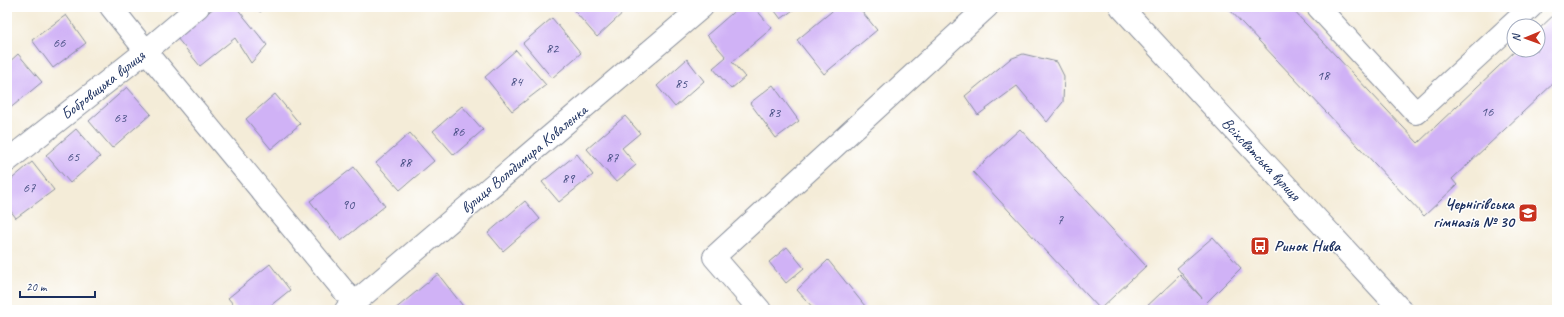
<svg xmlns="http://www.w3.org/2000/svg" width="1564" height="317" font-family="Caveat,sans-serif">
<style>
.building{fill:#d0b2f6}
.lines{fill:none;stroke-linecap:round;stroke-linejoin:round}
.minor-casing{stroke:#888e9b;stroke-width:24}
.minor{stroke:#fff;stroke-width:22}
.labels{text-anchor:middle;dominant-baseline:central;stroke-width:3;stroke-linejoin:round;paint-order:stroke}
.number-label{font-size:14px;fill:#485084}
.street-label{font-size:16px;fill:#1b2f5e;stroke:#fff}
.poi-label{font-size:16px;font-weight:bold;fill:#1b2f5e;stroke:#fff;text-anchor:end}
</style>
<rect width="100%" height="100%" fill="#fff"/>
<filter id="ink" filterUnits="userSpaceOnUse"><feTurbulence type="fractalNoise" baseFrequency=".025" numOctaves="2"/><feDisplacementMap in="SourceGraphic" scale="8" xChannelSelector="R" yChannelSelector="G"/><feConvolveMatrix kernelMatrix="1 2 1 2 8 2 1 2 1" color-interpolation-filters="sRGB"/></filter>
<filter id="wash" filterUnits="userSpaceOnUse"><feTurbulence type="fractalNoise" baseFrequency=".012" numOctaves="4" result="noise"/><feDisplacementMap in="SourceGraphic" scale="16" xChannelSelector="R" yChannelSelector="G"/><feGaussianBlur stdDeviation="0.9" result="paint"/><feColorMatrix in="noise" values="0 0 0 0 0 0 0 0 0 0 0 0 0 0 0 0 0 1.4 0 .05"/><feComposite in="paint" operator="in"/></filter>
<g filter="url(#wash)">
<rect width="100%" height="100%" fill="#f4ecd8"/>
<g id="blocks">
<!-- building -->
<path class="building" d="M 215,7 L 236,7 L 267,45 L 251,63 L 235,38 L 200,66 L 177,38 Z
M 256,7 L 267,7 L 260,12 Z
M 571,7 L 626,7 L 627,9 L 597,37 Z
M 739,7 L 754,7 L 772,28 L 732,62 L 745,77 L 731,89 L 713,68 L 726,57 L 707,35 Z
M 772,7 L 797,7 L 781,19 Z
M 837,7 L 858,7 L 877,30 L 824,74 L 797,40 Z
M 1227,7 L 1290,7 L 1418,143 L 1516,50 L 1538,50 L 1538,30 L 1557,12 L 1557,80 L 1452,179 L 1457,185 L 1424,216 Z
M 66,15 L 86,43 L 53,68 L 32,40 Z
M 552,18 L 581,53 L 552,78 L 523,43 Z
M 516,50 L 546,85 L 512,111 L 485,77 Z
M 18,54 L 42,82 L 8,110 L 7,108 L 7,64 Z
M 1023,54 L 1057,62 L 1064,76 L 1063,102 L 1047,122 L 1017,86 L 978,115 L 965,96 L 1010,59 Z
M 687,59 L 704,81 L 675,107 L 657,86 Z
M 773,85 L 799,121 L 776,138 L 750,103 Z
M 127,87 L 151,114 L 112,148 L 89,121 Z
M 275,94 L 300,124 L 271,149 L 246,119 Z
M 462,106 L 483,130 L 454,155 L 433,131 Z
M 625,116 L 640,133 L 622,148 L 636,165 L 616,182 L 587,149 Z
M 76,129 L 100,157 L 70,183 L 46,155 Z
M 1020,129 L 1146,266 L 1100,309 L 973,172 Z
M 410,133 L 434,161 L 400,190 L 376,163 Z
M 577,154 L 593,175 L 559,202 L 542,182 Z
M 32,162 L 54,190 L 16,218 L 7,206 L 7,183 Z
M 354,167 L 385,206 L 341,241 L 310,201 Z
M 525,201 L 540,219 L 503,251 L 488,233 Z
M 1213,237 L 1241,268 L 1206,303 L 1213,310 L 1143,310 L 1180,275 L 1202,298 L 1177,268 Z
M 787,247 L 804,268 L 786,283 L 769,262 Z
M 828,260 L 865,306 L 863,310 L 815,310 L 797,290 Z
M 270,264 L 290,290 L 265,310 L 238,310 L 228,298 Z
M 438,274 L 466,310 L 394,310 Z"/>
</g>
</g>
<g filter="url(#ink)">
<use href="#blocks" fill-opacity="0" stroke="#888e9b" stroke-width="1"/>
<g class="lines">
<defs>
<path id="minor" d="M 111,7 L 146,51 L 354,303
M 1121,7 L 1401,310
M 1318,7 L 1416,113 L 1531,7
M 7,161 L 146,51 L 198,7
M 346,310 L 702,7
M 760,310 L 714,257 L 987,7"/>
</defs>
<!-- minor casing -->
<use href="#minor" class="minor-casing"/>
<!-- minor -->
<use href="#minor" class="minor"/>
</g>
</g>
<!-- icons -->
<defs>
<symbol id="school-square" viewBox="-11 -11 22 22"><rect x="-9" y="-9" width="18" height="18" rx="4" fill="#c8321e" stroke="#fff"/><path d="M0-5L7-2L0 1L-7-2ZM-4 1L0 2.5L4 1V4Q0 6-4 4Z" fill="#fff"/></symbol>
<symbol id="bus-square" viewBox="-11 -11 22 22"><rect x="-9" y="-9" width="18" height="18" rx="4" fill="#c8321e" stroke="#fff"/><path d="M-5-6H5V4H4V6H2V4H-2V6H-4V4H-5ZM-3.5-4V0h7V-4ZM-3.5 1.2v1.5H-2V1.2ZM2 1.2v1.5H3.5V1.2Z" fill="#fff"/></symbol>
</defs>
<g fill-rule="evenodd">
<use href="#school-square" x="1517" y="202" width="22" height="22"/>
<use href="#bus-square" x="1249" y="235" width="22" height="22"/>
</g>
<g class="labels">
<!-- number labels -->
<g class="number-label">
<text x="59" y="42">66</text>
<text x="552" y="48">82</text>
<text x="1323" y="75">18</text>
<text x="516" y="81">84</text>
<text x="681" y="83">85</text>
<text x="1487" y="111">16</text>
<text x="774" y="112">83</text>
<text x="120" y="117">63</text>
<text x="458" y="131">86</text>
<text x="73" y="156">65</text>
<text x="612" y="157">87</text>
<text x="405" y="162">88</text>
<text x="568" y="178">89</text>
<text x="29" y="187">67</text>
<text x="348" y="204">90</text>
<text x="1060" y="219">7</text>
</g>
<!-- street labels -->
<g class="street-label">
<text transform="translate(103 85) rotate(-38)">Бобровицька вулиця</text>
<text transform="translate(524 159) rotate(-40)">вулиця Володимира Коваленка</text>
<text transform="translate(1261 159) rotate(47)">Всіхсвятська вулиця</text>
</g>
<!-- poi labels -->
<g class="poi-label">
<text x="1514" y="204">Чернігівська<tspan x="1514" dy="18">гімназія № 30</tspan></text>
<text x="1274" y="246" text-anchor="start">Ринок Нива</text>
</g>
</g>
<!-- margin -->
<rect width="1564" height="317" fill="none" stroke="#fff" stroke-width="24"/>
<!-- north arrow -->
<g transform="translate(1526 38) rotate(269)"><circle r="19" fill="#ffffff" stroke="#a4acbf"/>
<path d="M0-3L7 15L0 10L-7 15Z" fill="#c8321e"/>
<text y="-6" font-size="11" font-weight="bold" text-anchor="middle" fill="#1b2f5e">N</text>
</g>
<!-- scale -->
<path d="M20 291v6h75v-6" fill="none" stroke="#1b2f5e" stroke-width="2"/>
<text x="26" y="291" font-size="12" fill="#1b2f5e" stroke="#ffffff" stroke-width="3" paint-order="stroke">20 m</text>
</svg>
